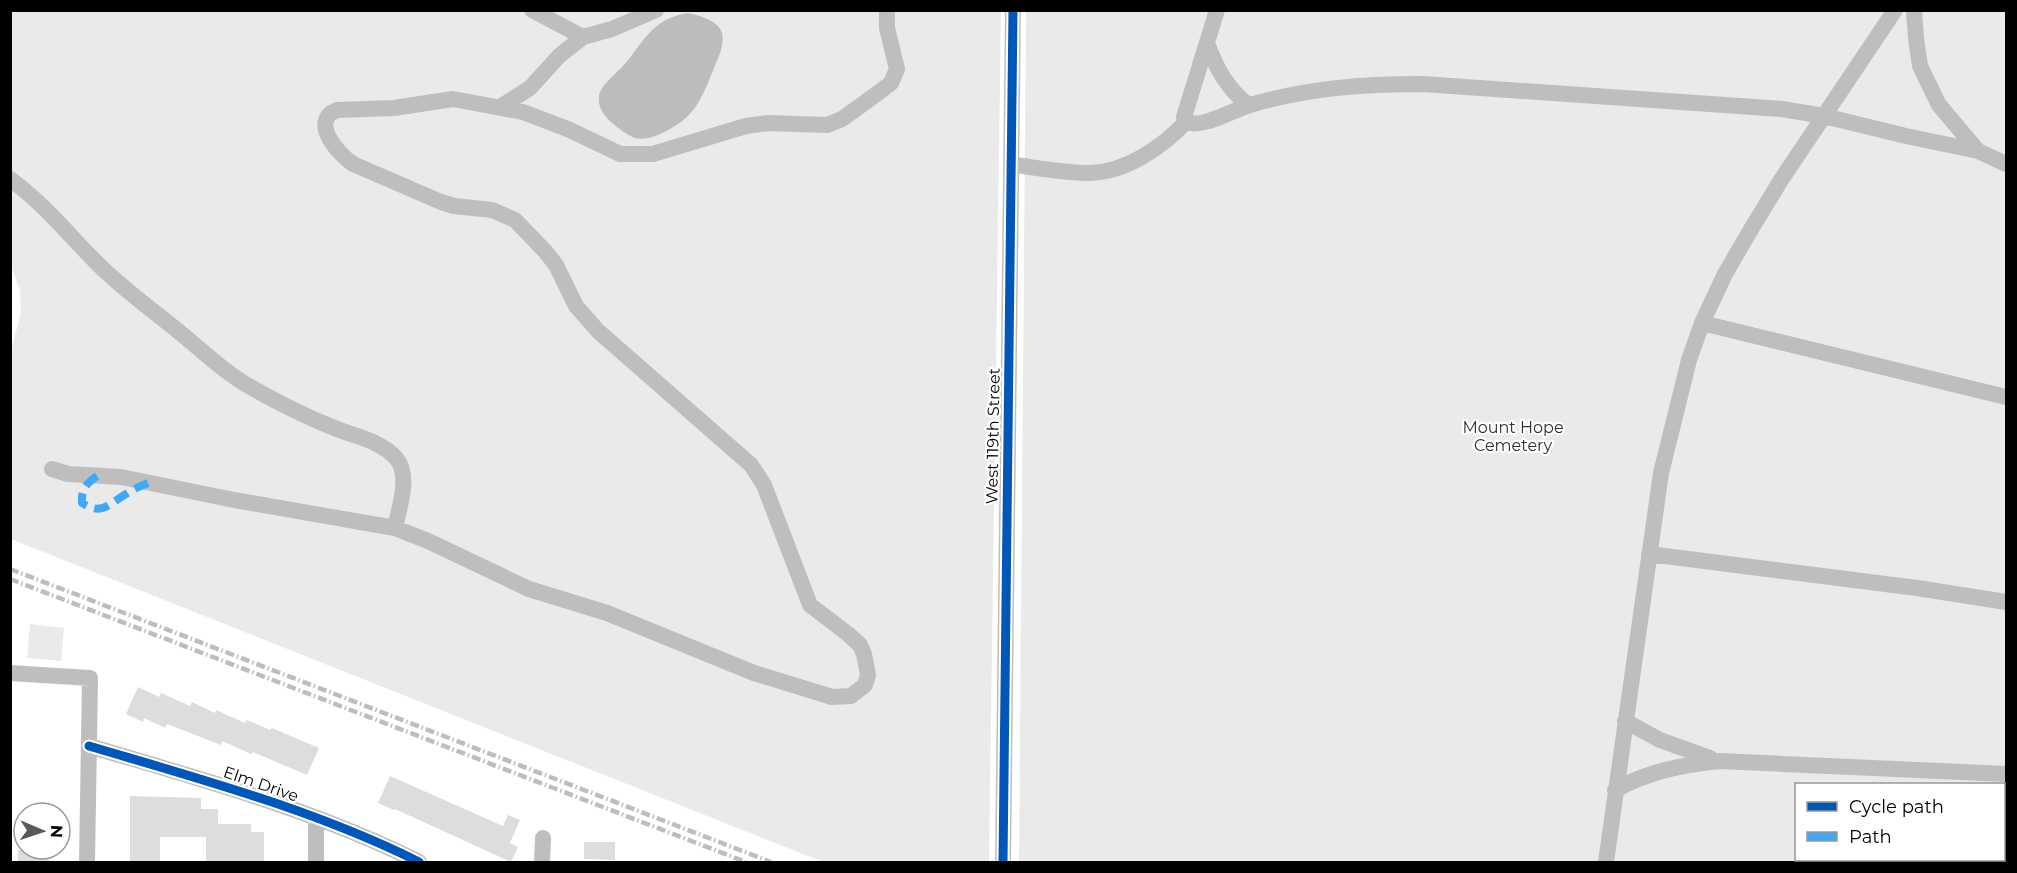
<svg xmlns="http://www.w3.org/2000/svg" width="2017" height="873" font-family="Montserrat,sans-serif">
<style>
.green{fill:#eaeaea;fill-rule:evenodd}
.water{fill:#bcbcbc}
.building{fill:#ddd}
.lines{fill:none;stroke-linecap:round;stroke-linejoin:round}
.minor{stroke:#bebebe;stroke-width:16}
.rail{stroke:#bdbdbd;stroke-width:4.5;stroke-dasharray:9 3 1.5 3;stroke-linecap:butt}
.quiet{stroke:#3fa9f5;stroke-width:8;stroke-dasharray:15 8;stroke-linecap:butt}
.cycleway-casing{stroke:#fff;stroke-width:13}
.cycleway{stroke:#0057b8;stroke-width:9}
.labels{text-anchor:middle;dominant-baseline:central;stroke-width:4.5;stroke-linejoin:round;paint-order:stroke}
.park-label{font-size:16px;fill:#303030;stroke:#fff}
.street-label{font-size:16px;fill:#000;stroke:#fff}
</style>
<rect width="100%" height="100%" fill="#fff"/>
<!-- green -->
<path class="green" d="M 11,11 L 1001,11 L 989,862 L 823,862 L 11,539 L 11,351 L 21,312 L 20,290 L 11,266 Z
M 1026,11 L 2006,11 L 2006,862 L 1019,862 ZM 1796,784 L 2004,784 L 2004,860 L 1796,860 Z
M 30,624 L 64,628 L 61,661 L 27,658 Z"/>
<!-- water -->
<path class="water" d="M 688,13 C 700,16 718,20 722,33 C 725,44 718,58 714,68 C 700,103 694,119 658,135 C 645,140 636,141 624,132 C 613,124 597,113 599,97 C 600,85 616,74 624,65 C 645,41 651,19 688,13 Z"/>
<!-- building -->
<path class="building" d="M 138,687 L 159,697 L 161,693 L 190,706 L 192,702 L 215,713 L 216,710 L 245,723 L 247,720 L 270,730 L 272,728 L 319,748 L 307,775 L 253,752 L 251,754 L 222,741 L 221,745 L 167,724 L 165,728 L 144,718 L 143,722 L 126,714 Z
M 390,776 L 503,826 L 508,815 L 520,820 L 510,843 L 518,847 L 511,862 L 395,809 L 394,810 L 378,803 Z
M 130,796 L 201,798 L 201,809 L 218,809 L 218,824 L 251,824 L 251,832 L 264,832 L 264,862 L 206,862 L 206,837 L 160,837 L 160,862 L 130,862 Z
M 584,842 L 615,842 L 615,860 L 584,859 Z
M 18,850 L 49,850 L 49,862 L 18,862 Z"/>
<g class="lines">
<!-- minor -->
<path class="minor" d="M 532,10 L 583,37
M 1217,10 L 1184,117 L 1186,122 C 1202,129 1233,110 1250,105 C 1308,88 1363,84 1423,84 L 1782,109 L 1824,116 L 1906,136 L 1978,151
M 1914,10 L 1916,39 L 1920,66 L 1939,105 L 1978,151 L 2006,164
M 1207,43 C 1216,68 1227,88 1248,105
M 500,107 L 530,88 L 559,56 L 583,37 L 612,29 L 656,10
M 1011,164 C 1037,168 1064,173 1090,173 C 1126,172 1161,148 1186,122
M 10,179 C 43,203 67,233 95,261 C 120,287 150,308 178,331 C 203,351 226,374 254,389 C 279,403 305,416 332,427 C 353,436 380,440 396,458 C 411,475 399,508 395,528
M 1702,323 L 2006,397
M 52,469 L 68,474 L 121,477 L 234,500 L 395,528 L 428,541 L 529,589 L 607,613 L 754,673 L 832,697 L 851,696 L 865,685 L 868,675 L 864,654 L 860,645 L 848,634 L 810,605 L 764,485 L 751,465 L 598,331 L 576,306 L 556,265 L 545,251 L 515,220 L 492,210 L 454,206 L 441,202 L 353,164 C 338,154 309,121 337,110 L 394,108 L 453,99 L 523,112 L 570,130 L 620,154 L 653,154 L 746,126 L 768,123 L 827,125 L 842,119 L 878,93 L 891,83 L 897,69 L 887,28 L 887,10
M 1649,554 L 1917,588 L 2006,602
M 10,673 L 90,678 L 87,862
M 1625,721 L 1660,740 L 1710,758
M 89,746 C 200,779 315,810 419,862
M 1615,790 C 1649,771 1682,765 1720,761 L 2006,774
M 316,862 L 316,818
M 542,862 L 543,838
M 1003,862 L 1013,10
M 1606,862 L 1661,473 L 1689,360 L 1702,323 L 1725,274 L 1750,231 L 1781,180 L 1895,10"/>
<!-- rail -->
<path class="rail" d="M 10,569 L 771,862
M 10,579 L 746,862"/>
<!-- quiet -->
<path class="quiet" d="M 97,476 C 87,483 81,489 82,503 C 102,516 109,504 126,494 C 133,489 141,486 148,483"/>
<defs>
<path id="cycleway" d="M 89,746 C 200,779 315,810 419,862
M 1003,862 L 1013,10"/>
</defs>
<!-- cycleway casing -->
<use href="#cycleway" class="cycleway-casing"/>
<!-- cycleway -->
<use href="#cycleway" class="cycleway"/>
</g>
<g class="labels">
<!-- park labels -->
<g class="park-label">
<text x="1513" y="427">Mount Hope<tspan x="1513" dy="18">Cemetery</tspan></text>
</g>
<!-- street labels -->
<g class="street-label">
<text transform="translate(993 436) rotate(-89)">West 119th Street</text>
<text transform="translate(261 784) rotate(19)">Elm Drive</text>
</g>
</g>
<!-- border -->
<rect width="2017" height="873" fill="none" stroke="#000000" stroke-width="24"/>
<!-- legend -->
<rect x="1795" y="783" width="210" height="78" fill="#ffffff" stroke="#999999" stroke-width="1.5"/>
<rect x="1807" y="802" width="30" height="9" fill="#0057b8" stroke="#999999" stroke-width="1.5"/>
<text x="1849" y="813" font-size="18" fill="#000000">Cycle path</text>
<rect x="1807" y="832" width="30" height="9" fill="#3fa9f5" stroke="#999999" stroke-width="1.5"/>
<text x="1849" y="843" font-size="18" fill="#000000">Path</text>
<!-- north arrow -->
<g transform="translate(42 831) rotate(92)"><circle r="28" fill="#ffffff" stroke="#999999" stroke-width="1.5"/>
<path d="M0-4.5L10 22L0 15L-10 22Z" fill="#595959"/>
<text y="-9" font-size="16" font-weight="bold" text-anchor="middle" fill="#000000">N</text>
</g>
</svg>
